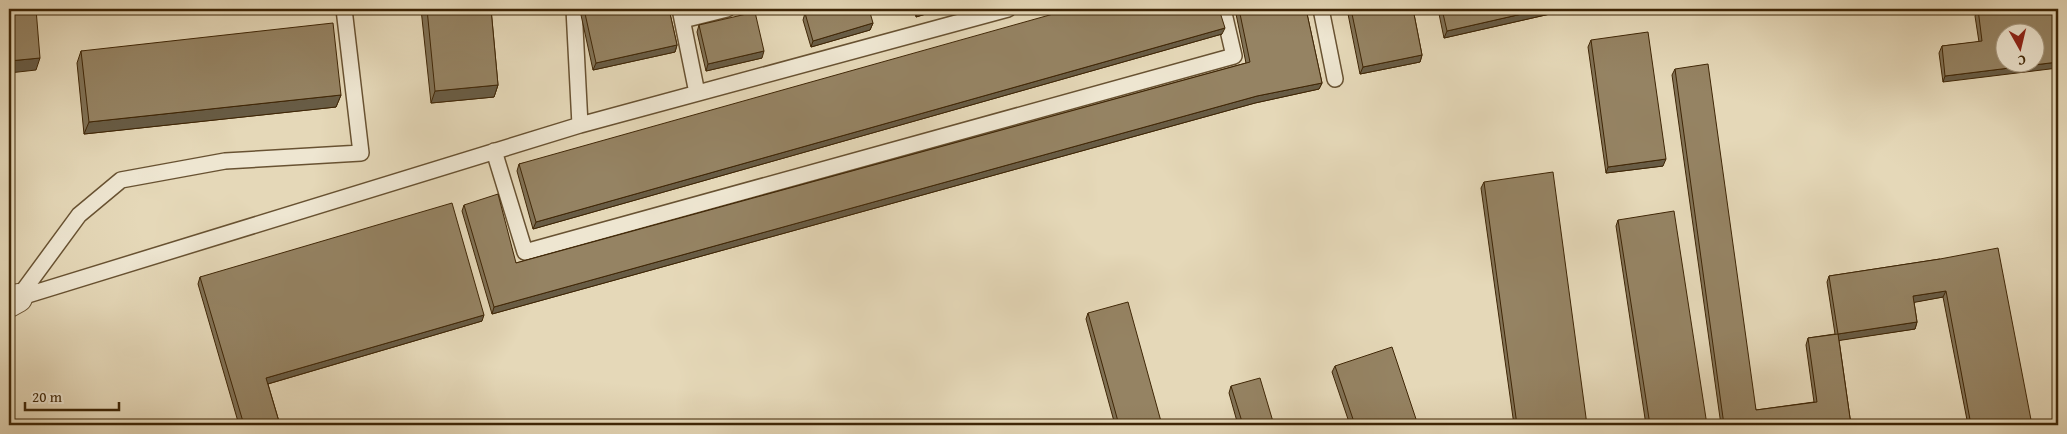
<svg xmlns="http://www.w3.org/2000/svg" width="2067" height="434" font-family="'Gentium Book Plus',serif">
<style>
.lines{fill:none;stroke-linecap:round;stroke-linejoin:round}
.service-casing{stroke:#685232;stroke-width:18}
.minor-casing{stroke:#685232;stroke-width:30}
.service{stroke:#eee6d1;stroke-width:15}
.minor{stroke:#eee6d1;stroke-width:28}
.wall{fill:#807155;stroke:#3f2606}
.shaded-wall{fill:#685c45;stroke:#3f2606}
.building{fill:#958363;stroke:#3f2606;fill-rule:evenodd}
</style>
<rect width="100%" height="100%" fill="#e5d8b8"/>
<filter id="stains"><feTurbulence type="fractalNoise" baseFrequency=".004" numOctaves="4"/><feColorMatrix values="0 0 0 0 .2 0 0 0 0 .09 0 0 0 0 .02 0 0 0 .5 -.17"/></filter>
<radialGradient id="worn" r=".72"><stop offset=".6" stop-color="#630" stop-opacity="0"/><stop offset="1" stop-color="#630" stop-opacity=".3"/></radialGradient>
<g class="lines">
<defs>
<path id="service" d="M 680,9 L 697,93
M 1321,9 L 1335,79
M 683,20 L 727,9
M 580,125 L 1008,9
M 494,151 L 525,252 L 1234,56 L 1223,9
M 18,298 L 580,125 L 574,9
M 18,298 L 79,215 L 121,180 L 225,161 L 361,153 L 344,9"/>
<path id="minor" d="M 9,303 L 18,298"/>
</defs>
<!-- service casing -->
<use href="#service" class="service-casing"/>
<!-- minor casing -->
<use href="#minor" class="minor-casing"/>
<!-- service -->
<use href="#service" class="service"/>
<!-- minor -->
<use href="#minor" class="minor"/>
</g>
<!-- wall -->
<path class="wall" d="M 421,9 L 491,9 L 498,85 L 494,97 L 431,103 Z
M 583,9 L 669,9 L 677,45 L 675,52 L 593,70 L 581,15 Z
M 914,9 L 942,9 L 916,17 Z
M 1235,9 L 1306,9 L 1322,83 L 1319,89 L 1255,103 L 492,314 L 462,211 L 464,205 L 516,263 L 1246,63 Z
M 1347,9 L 1413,9 L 1422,55 L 1420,62 L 1360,74 Z
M 1438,9 L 1572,9 L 1444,38 Z
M 1978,9 L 2058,9 L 1943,82 L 1939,53 L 1942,46 L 1979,42 L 1975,16 Z
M 805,13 L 873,23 L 870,30 L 811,47 L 803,20 Z
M 699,25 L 762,58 L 706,71 L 697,32 Z
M 1222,34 L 533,229 L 517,171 L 519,164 Z
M 1591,40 L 1663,166 L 1606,173 L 1588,47 Z
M 81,51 L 341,95 L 336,107 L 84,134 L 77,63 Z
M 1675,69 L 1756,410 L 1814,402 L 1806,345 L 1808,338 L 1835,334 L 1827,282 L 1829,276 L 1940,259 L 2032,425 L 1968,425 L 1943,297 L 1914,302 L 1917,322 L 1915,329 L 1839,340 L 1851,425 L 1721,425 L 1672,75 Z
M 1484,182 L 1587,425 L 1514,425 L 1481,188 Z
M 1618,220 L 1707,425 L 1646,425 L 1616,226 Z
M 200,277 L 482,321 L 268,384 L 280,425 L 239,425 L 198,284 Z
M 1088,313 L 1162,425 L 1115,425 L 1086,319 Z
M 1335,366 L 1418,425 L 1350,425 L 1332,372 Z
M 1231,386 L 1274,425 L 1238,425 L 1229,393 Z"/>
<!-- shaded-wall -->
<path class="shaded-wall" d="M 923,9 L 942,9 L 916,17 L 919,10 Z
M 1544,9 L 1572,9 L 1444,38 L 1447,31 Z
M 873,23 L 870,30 L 811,47 L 813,41 Z
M 1225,28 L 1222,34 L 533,229 L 536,222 Z
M 677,45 L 675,52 L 593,70 L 596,63 Z
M 764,51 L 762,58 L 706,71 L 708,64 Z
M 1422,55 L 1420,62 L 1360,74 L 1363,67 Z
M 40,58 L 36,70 L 9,73 L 9,61 Z
M 2058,62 L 2058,68 L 1943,82 L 1945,76 Z
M 1322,83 L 1319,89 L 1255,103 L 492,314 L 494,307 L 1257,96 Z
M 498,85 L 494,97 L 431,103 L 435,91 Z
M 341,95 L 336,107 L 84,134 L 89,122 Z
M 1666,159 L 1663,166 L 1606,173 L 1608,167 Z
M 1946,291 L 1943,297 L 1911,303 L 1913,296 Z
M 484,315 L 482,321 L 264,385 L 266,378 Z
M 1917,322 L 1915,329 L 1836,341 L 1838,334 Z"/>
<!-- building -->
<path class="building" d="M 9,9 L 36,9 L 40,58 L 9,61 Z
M 427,9 L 491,9 L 498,85 L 435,91 Z
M 584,9 L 669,9 L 677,45 L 596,63 Z
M 820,9 L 869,9 L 873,23 L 813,41 L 805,13 Z
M 1071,9 L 1219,9 L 1225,28 L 536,222 L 519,164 Z
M 1239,9 L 1306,9 L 1322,83 L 1257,96 L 494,307 L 464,205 L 498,194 L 516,263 L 1250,62 Z
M 1351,9 L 1413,9 L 1422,55 L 1363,67 Z
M 1442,9 L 1544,9 L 1447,31 Z
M 1978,9 L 2058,9 L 2058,62 L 1945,76 L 1942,46 L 1982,41 ZM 2004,32 L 2034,32 L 2034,62 L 2004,62 Z
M 755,12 L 764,51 L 708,64 L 699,25 Z
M 333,23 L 341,95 L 89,122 L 81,51 Z
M 1648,32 L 1666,159 L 1608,167 L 1591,40 Z
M 1708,64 L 1756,410 L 1817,402 L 1808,338 L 1838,334 L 1851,425 L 1724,425 L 1675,69 Z
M 1553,172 L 1587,425 L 1517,425 L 1484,182 Z
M 452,203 L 484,315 L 266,378 L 280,425 L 244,425 L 200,277 Z
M 1674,211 L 1707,425 L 1650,425 L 1618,220 Z
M 1998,248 L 2032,425 L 1971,425 L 1946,291 L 1913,296 L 1917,322 L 1838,334 L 1829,276 L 1940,259 Z
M 1128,302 L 1162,425 L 1119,425 L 1088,313 Z
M 1392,347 L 1418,425 L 1355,425 L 1335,366 Z
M 1260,378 L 1274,425 L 1243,425 L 1231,386 Z"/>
<!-- margin -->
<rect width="2067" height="434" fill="none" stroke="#e5d8b8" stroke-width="30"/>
<rect x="10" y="10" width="2047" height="414" fill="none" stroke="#3f2606" stroke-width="2.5"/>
<rect x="15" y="15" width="2037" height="404" fill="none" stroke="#3f2606"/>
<!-- north arrow -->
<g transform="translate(2020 48) rotate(172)"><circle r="24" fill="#eee6d1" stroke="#a89980"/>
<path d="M0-4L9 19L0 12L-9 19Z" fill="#8f2418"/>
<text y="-8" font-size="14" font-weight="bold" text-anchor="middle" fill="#3f2606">С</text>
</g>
<!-- scale -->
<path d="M25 402v8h94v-8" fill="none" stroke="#3f2606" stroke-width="2.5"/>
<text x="32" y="402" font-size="15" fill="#3f2606" stroke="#eee6d1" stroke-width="4" paint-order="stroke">20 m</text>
<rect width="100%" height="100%" filter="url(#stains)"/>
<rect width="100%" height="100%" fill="url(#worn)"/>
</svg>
